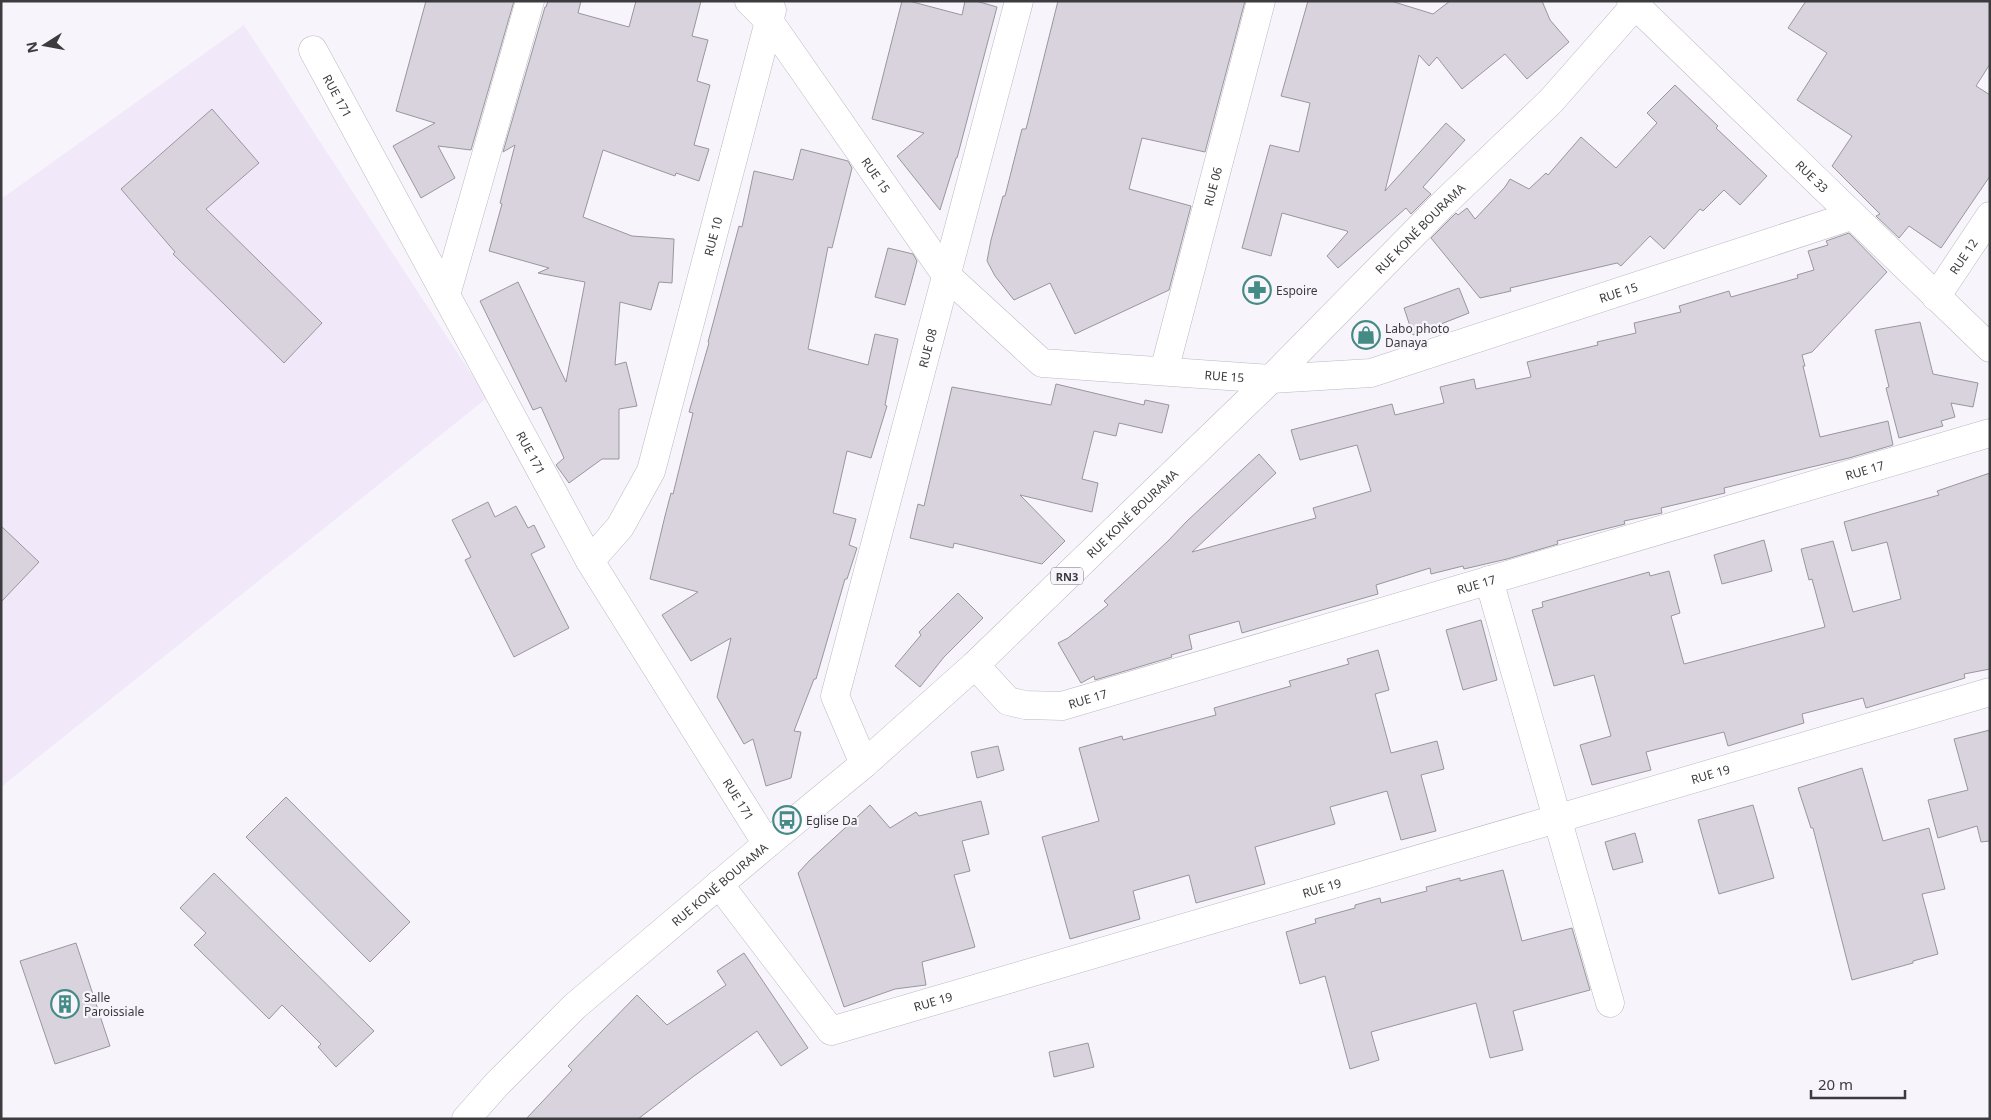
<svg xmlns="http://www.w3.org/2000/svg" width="1991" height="1120" font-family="'Noto Sans',sans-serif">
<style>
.built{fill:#f1e9f9}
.building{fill:#d8d3dc;stroke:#9a969e}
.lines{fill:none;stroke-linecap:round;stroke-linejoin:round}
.street-casing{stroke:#bcb8c0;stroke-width:29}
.highway-casing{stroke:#bcb8c0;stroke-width:29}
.street{stroke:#fff;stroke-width:28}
.highway{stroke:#fff;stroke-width:28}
.labels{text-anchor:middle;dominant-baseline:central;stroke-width:4.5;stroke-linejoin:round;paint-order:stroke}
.shield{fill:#f8f4fc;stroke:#747277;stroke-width:1}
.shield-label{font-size:11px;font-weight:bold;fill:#3c3b3e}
.street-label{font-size:12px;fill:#3c3b3e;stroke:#f8f4fc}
.poi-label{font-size:12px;fill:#3c3b3e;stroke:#f8f4fc;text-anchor:start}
</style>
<rect width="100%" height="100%" fill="#f8f4fc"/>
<!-- built -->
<path class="built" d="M 244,25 L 487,398 L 1,787 L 1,199 Z"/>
<!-- building -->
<path class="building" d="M 426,1 L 514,1 L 471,150 L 438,146 L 455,178 L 421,198 L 393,146 L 435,123 L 396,111 Z
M 548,1 L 581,1 L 578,13 L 629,27 L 636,1 L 701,1 L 692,36 L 708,40 L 697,81 L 710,85 L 694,145 L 709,149 L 699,181 L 676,173 L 675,176 L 603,150 L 583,217 L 632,236 L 674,239 L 672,283 L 659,282 L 651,310 L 620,302 L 615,365 L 626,362 L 637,406 L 619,409 L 619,459 L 602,459 L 569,483 L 556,465 L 564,458 L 541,407 L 533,410 L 480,301 L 518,282 L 566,382 L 585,282 L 538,273 L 549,268 L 489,251 L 502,204 L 500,203 L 515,145 L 503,152 L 545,7 L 546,7 Z
M 902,1 L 909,1 L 962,15 L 965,1 L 976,1 L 997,7 L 957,158 L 956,158 L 940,210 L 897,156 L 924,133 L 872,119 Z
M 1058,1 L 1245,1 L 1205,152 L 1142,138 L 1129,189 L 1191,206 L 1169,290 L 1075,334 L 1050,283 L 1014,300 L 995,276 L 987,261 L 991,240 L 1003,196 L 1005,196 L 1022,129 L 1026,129 Z
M 1308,1 L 1391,1 L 1433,14 L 1450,1 L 1542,1 L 1550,20 L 1569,42 L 1527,79 L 1505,54 L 1462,89 L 1437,57 L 1429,66 L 1419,55 L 1385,191 L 1446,123 L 1465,140 L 1423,187 L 1431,194 L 1411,214 L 1406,208 L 1338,268 L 1327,256 L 1348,232 L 1347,231 L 1282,213 L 1271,256 L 1242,248 L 1270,145 L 1299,152 L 1310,103 L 1281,96 Z
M 1806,1 L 1990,1 L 1990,64 L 1976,86 L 1990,95 L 1990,176 L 1941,248 L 1909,226 L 1899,238 L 1876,216 L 1880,214 L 1832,166 L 1852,136 L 1797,100 L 1827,53 L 1788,28 Z
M 1675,85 L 1718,126 L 1716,128 L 1767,176 L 1740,205 L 1724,190 L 1703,211 L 1700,209 L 1664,249 L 1650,236 L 1621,266 L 1617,263 L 1510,288 L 1511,291 L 1480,298 L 1431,238 L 1456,213 L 1458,215 L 1467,208 L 1475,219 L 1505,187 L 1510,179 L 1529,189 L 1546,173 L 1548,175 L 1581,137 L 1616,168 L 1657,123 L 1647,113 Z
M 212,109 L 259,163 L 206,209 L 322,323 L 284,363 L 173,254 L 175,252 L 121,189 Z
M 801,149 L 848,161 L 852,168 L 832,248 L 828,247 L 808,349 L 868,365 L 875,334 L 898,339 L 885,405 L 887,406 L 871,458 L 847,451 L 833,513 L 856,519 L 849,545 L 857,548 L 847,579 L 845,579 L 816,679 L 814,679 L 794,731 L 801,732 L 791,778 L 766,786 L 753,739 L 744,744 L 717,697 L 731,638 L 691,661 L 662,615 L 698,592 L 650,579 L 665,516 L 671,493 L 673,494 L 693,413 L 689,412 L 709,343 L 708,342 L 739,226 L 742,227 L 754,171 L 793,180 Z
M 1849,233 L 1887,272 L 1812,352 L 1802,355 L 1805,366 L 1803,366 L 1820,437 L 1888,421 L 1893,445 L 1849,458 L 1724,488 L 1725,493 L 1661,508 L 1662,513 L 1624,521 L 1625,524 L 1557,541 L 1558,544 L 1507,559 L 1464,569 L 1463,566 L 1431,574 L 1430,568 L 1376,585 L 1378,594 L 1259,628 L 1242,633 L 1239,621 L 1189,635 L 1192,649 L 1171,655 L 1172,657 L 1095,680 L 1094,676 L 1081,683 L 1058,643 L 1068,638 L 1108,605 L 1104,601 L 1168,541 L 1187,521 L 1259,454 L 1276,473 L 1192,552 L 1316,518 L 1313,508 L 1371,491 L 1357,445 L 1300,460 L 1291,430 L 1392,404 L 1395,415 L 1444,403 L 1440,387 L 1474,379 L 1476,389 L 1531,377 L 1527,362 L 1598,345 L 1597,342 L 1636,333 L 1634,323 L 1681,312 L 1679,306 L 1729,291 L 1731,297 L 1798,278 L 1797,275 L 1814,270 L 1808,251 L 1828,245 L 1826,241 Z
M 888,248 L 913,254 L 917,261 L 905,305 L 875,297 Z
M 1459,288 L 1469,313 L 1413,335 L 1404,308 Z
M 1920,322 L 1933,374 L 1978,383 L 1973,407 L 1951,403 L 1955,417 L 1941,421 L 1943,426 L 1899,438 L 1886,388 L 1889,387 L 1875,330 Z
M 1056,384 L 1144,405 L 1145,400 L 1169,405 L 1162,433 L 1119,423 L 1116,436 L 1094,431 L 1082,479 L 1098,483 L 1092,512 L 1020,495 L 1065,541 L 1042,564 L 954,543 L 953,548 L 910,538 L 918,504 L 924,506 L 952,387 L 1051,405 Z
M 1990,473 L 1990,669 L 1964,674 L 1965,678 L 1866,708 L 1863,698 L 1802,714 L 1804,723 L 1728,746 L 1724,732 L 1646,752 L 1651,770 L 1592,785 L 1580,745 L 1611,736 L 1594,675 L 1554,686 L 1532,610 L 1543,607 L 1542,602 L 1649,572 L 1650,576 L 1669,571 L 1680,613 L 1671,616 L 1684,664 L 1825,627 L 1812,579 L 1809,580 L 1801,549 L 1833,541 L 1853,612 L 1901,599 L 1887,542 L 1852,551 L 1844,522 L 1939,495 L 1937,491 Z
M 488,502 L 495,517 L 516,506 L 528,528 L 534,525 L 545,547 L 531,554 L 569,628 L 514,657 L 465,560 L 471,557 L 452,520 Z
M 1,526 L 39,562 L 1,602 Z
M 1764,540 L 1772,571 L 1722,584 L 1714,555 Z
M 958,593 L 983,618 L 944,657 L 920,687 L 895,666 L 921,635 L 919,632 Z
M 1481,620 L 1497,680 L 1463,690 L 1446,630 Z
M 1378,650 L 1389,690 L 1375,694 L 1391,753 L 1437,741 L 1444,769 L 1421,775 L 1436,831 L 1401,840 L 1387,791 L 1330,807 L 1335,824 L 1255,847 L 1265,884 L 1196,903 L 1189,875 L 1133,891 L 1140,919 L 1070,939 L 1042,837 L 1099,821 L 1079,748 L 1122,736 L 1123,740 L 1216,715 L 1214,708 L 1291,686 L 1289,681 L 1349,664 L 1347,659 Z
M 1990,730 L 1990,841 L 1981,842 L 1977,826 L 1938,838 L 1928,800 L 1968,790 L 1954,739 Z
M 998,746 L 1004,770 L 977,778 L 971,752 Z
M 1862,768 L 1883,841 L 1929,828 L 1945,889 L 1922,894 L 1938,954 L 1913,961 L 1913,963 L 1852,980 L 1813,828 L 1811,828 L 1798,788 Z
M 286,797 L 410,922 L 370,962 L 246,837 Z
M 981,801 L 989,834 L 962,841 L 970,871 L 954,875 L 975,947 L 922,962 L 926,985 L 895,989 L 844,1007 L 798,873 L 809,861 L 870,805 L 890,828 L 916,812 L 919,816 Z
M 1753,805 L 1774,878 L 1719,894 L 1698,820 Z
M 1635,833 L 1643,862 L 1613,870 L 1605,842 Z
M 1503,870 L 1522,941 L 1572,928 L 1590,990 L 1513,1011 L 1523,1050 L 1490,1058 L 1476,1003 L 1371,1032 L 1379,1060 L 1350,1069 L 1325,976 L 1300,984 L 1286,932 L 1316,923 L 1315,919 L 1355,908 L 1355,905 L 1380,898 L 1381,903 L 1427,891 L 1426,887 L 1460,878 L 1460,881 Z
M 214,873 L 374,1031 L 336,1067 L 318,1047 L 321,1044 L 282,1005 L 269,1019 L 194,945 L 206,933 L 180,908 Z
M 76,943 L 110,1046 L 55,1064 L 20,961 Z
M 744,953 L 808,1048 L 781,1066 L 757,1031 L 694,1076 L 638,1119 L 526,1119 L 572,1070 L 568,1066 L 637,995 L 667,1025 L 726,985 L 717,971 Z
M 1088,1043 L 1094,1067 L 1054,1077 L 1049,1052 Z"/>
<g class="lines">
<defs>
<g id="street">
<path id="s1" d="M 749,1 L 769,21 L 946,275 L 1042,363 L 1271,379 L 1371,373 L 1851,216"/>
<path id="s2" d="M 1631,1 L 1990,348"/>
<path id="s3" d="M 313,50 L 590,561 L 767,844"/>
<path d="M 446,295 L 530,1"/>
<path id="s4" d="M 1936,297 L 1990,216"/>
<path id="s5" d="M 1164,371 L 1261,1"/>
<path id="s6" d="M 590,561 L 620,527 L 651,471 L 772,10"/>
<path d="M 1489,580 L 1610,1003"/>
<path id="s7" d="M 975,665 L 1008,701 L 1025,705 L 1062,706 L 1990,433"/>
<path id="s8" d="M 864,764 L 835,696 L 1019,1"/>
<path id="s9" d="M 719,884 L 831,1031 L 1990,692"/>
</g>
<g id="highway">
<path id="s10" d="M 466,1119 L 497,1084 L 575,1006 L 767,844 L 864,764 L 975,665 L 1271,379 L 1442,205 L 1551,101 L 1639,1"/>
</g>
</defs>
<!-- street casing -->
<use href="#street" class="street-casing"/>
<!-- highway casing -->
<use href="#highway" class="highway-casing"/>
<!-- street -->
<use href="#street" class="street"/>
<!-- highway -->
<use href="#highway" class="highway"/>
</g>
<!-- icons -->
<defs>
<symbol id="pharmacy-ring" viewBox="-11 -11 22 22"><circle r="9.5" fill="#f8f4fc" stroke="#448b85" stroke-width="1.5"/><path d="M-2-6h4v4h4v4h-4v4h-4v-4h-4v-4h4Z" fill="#448b85"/></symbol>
<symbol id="shop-ring" viewBox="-11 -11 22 22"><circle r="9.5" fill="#f8f4fc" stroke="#448b85" stroke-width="1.5"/><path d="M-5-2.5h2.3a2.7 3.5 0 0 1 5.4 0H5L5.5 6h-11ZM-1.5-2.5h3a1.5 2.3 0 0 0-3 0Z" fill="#448b85"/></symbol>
<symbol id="bus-ring" viewBox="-11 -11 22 22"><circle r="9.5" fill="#f8f4fc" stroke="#448b85" stroke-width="1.5"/><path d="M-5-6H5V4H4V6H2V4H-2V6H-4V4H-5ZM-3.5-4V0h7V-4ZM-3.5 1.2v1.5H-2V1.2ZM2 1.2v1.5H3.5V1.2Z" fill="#448b85"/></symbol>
<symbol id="building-ring" viewBox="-11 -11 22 22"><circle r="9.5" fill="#f8f4fc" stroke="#448b85" stroke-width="1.5"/><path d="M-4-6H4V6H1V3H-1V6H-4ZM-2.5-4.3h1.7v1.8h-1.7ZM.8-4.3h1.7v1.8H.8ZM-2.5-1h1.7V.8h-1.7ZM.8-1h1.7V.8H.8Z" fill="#448b85"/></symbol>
</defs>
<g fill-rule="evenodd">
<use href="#pharmacy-ring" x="1241" y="274" width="32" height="32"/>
<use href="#shop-ring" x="1350" y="319" width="32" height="32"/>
<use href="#bus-ring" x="771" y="804" width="32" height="32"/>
<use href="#building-ring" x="49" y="988" width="32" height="32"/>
</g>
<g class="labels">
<!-- shield labels -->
<rect class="shield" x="1051" y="567.5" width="32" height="17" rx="4"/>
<g class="shield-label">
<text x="1067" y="576">RN3</text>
</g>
<!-- street labels -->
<g class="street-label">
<text stroke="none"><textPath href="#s3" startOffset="52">RUE 171</textPath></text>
<text stroke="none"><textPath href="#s1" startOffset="216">RUE 15</textPath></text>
<text stroke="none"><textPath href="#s2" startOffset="252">RUE 33</textPath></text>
<text stroke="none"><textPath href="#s5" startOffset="191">RUE 06</textPath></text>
<text stroke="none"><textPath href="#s10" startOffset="1306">RUE KONÉ BOURAMA</textPath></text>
<text stroke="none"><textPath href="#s6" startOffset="352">RUE 10</textPath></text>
<text stroke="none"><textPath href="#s4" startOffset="49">RUE 12</textPath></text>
<text stroke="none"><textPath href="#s1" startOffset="1058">RUE 15</textPath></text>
<text stroke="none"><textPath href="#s8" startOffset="434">RUE 08</textPath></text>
<text stroke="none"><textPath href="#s1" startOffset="651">RUE 15</textPath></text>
<text stroke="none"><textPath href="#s3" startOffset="458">RUE 171</textPath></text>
<text stroke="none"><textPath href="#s7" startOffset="940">RUE 17</textPath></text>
<text stroke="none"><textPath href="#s10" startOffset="901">RUE KONÉ BOURAMA</textPath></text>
<text stroke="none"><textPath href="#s7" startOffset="535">RUE 17</textPath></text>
<text stroke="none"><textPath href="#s7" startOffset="130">RUE 17</textPath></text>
<text stroke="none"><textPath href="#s9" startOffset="1101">RUE 19</textPath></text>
<text stroke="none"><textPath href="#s3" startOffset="862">RUE 171</textPath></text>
<text stroke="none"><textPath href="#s10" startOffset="346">RUE KONÉ BOURAMA</textPath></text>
<text stroke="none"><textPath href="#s9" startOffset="696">RUE 19</textPath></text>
<text stroke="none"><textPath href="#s9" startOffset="291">RUE 19</textPath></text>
</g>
<!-- poi labels -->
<g class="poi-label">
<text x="1276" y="290">Espoire</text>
<text x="1385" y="328">Labo photo<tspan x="1385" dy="14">Danaya</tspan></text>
<text x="806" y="820">Eglise Da</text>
<text x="84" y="997">Salle<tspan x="84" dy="14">Paroissiale</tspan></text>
</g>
</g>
<!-- border -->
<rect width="1991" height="1120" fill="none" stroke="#3c3b3e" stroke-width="5"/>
<!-- north arrow -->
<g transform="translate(45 45) rotate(259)" stroke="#f8f4fc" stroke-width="4" paint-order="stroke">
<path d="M0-4L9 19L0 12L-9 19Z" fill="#3c3b3e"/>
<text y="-8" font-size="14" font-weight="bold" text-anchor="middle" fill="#3c3b3e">N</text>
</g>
<!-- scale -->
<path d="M1811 1090v8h94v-8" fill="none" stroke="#3c3b3e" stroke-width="2.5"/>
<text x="1818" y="1090" font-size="15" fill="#3c3b3e" stroke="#f8f4fc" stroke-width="4" paint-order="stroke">20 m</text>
</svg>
